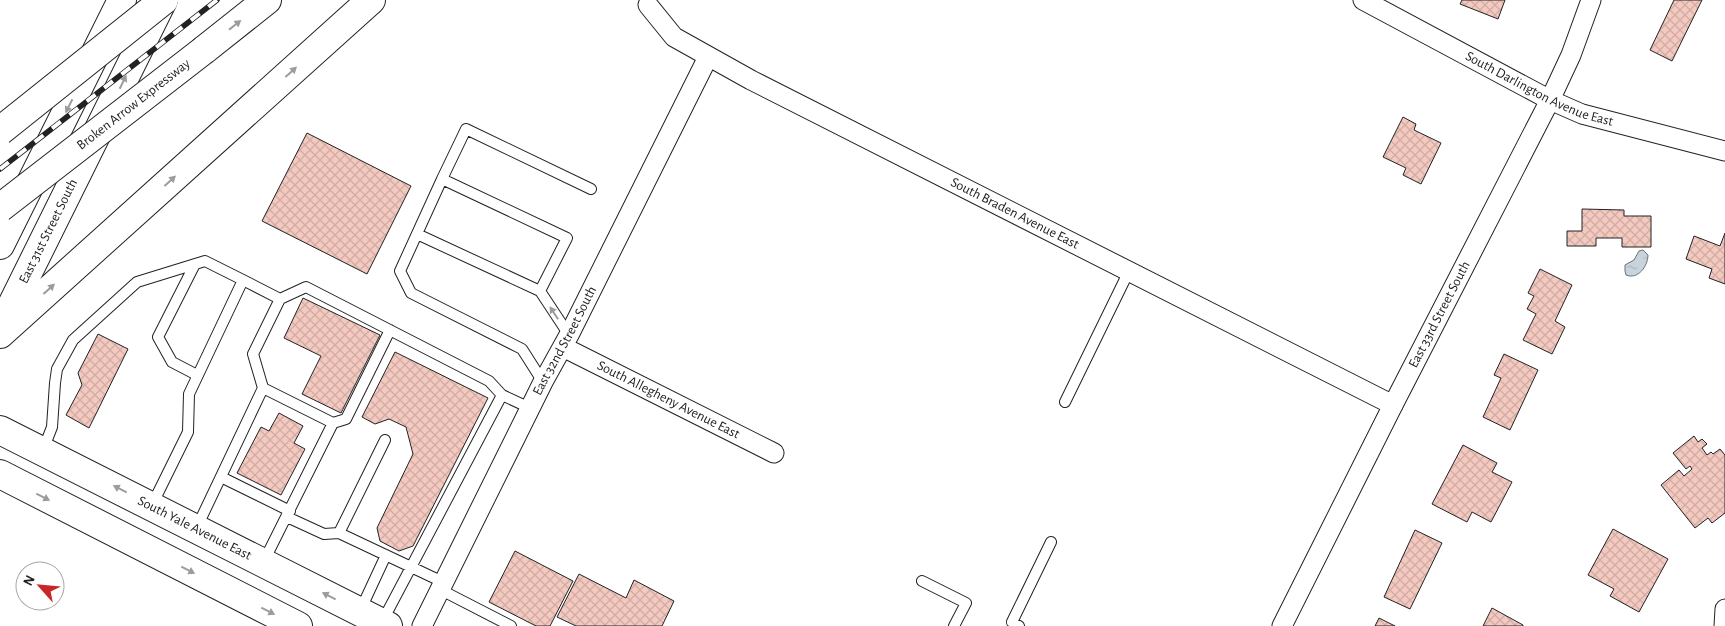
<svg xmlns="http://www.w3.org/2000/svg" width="1725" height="626" font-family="'Alegreya Sans',sans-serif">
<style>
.water{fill:url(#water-ripples);stroke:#6f6f6f}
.building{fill:url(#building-cross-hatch);stroke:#222}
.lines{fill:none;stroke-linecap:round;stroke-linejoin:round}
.service-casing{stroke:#222;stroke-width:12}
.minor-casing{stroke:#222;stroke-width:21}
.secondary-casing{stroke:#222;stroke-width:30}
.primary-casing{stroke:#222;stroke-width:30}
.motorway-casing{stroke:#222;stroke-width:30}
.service{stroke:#fff;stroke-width:10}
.minor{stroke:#fff;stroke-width:19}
.secondary{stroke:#fff;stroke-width:28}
.primary{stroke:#fff;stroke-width:28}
.motorway{stroke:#fff;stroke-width:28}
.rail-casing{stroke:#222;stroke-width:5.5}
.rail{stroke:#fff;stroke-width:4;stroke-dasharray:11;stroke-linecap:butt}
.motorway-bridge-casing{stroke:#222;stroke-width:30;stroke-linecap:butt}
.motorway-bridge{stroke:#fff;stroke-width:28}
.oneway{fill:#9c9c9c}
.labels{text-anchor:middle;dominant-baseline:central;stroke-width:4;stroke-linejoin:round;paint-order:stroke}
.street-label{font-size:14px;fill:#222;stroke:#fff}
</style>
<defs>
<pattern id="water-ripples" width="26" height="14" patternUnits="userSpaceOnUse" patternTransform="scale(1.25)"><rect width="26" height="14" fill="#c7d3dd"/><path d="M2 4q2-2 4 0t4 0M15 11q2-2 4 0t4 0" fill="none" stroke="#abb5bd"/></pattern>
<pattern id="building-cross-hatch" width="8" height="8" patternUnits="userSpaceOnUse" patternTransform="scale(1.25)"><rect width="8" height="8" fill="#f3c9c0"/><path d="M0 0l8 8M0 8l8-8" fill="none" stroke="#d0aca5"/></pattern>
</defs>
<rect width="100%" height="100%" fill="#fff"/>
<!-- water -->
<path class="water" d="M 1643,250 L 1648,255 C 1648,266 1638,280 1626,275 L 1625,271 L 1625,265 L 1634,260 L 1639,251 Z"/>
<!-- building -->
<path class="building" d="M 1462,0 L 1505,0 L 1498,19 L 1460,4 Z
M 1674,0 L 1702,0 L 1672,61 L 1650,50 Z
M 1403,117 L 1416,124 L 1414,130 L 1441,143 L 1421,184 L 1403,175 L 1406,168 L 1383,157 Z
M 307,133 L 411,186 L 367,274 L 262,221 Z
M 1582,209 L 1624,210 L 1624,216 L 1651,216 L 1651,247 L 1622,247 L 1622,238 L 1596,238 L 1596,246 L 1567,246 L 1567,231 L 1582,231 Z
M 1725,233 L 1725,284 L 1709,278 L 1712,269 L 1686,259 L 1694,236 L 1720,246 Z
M 1540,269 L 1572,285 L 1555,321 L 1565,327 L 1552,354 L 1523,340 L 1536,314 L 1527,309 L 1534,296 L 1528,293 Z
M 303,298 L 380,335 L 341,413 L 302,394 L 321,356 L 284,338 Z
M 98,334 L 128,349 L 89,428 L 66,415 L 82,385 L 78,373 Z
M 395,352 L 488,398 L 413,546 L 399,551 L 380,541 L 377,528 L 413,454 L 406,427 L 389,419 L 375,424 L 362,417 Z
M 1504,354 L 1538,370 L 1510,430 L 1483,417 L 1501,378 L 1494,375 Z
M 279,413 L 303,426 L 294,443 L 305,449 L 281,495 L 237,473 L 261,427 L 269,431 Z
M 1694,436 L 1698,442 L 1702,439 L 1707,444 L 1702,448 L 1707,455 L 1711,452 L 1713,454 L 1720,449 L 1725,455 L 1725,513 L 1712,523 L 1708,518 L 1695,528 L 1661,485 L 1679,470 L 1684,476 L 1692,469 L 1690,466 L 1686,469 L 1673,453 Z
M 1463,445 L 1497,463 L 1492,472 L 1512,482 L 1491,522 L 1472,512 L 1467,522 L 1432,504 Z
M 1613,529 L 1668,559 L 1639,612 L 1610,596 L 1614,589 L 1588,575 Z
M 1415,530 L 1442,543 L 1410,609 L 1384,597 Z
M 515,551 L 573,581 L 550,626 L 536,626 L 489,602 Z
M 579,574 L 626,598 L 634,580 L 674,601 L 662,626 L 576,626 L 557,617 Z
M 1492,608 L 1523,625 L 1523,626 L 1483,626 Z
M 1379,618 L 1395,626 L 1375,626 Z"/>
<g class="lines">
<defs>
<path id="service" d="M 442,179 L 466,129 L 591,189
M 417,234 L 540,291 L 569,335
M 195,264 L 158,337 L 172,362 L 197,375
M 540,291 L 567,238 L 442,179 L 400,271 L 411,293 L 522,349 L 543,382
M 263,388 L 333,423 L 346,419 L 390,330
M 1065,402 L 1129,271
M 385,440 L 339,533 L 445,583
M 43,450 L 52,427 L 55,383 L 57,369 L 73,340 L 137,282 L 205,261 L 243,280
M 221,477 L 290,511
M 152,505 L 188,432 L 189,394 L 243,280 L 280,299 L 306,287 L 489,381 L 502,395 L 530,408
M 287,517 L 324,534 L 339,533
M 197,527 L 263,388 L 253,354 L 280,299
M 264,561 L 333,423
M 922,581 L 966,603 L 954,626
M 441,590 L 511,626
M 360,611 L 386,555
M 382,622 L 502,395
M 1019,626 L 1012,622 L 1051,542"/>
<g id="minor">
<path id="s1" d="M 1363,0 L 1550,100 L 1582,114 L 1725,151"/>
<path id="s2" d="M 648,5 L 674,37 L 751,80 L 1393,405"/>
<path id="s3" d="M 563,347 L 774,453"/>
<path id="s4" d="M 422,626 L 543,382 L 569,335 L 708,57"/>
<path id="s5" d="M 1282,626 L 1393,405 L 1550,100 L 1571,55 L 1591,0"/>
<path d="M 1724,626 L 1725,609"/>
</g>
<g id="secondary">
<path id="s6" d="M 0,329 L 163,0"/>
</g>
<g id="primary">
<path d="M 0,245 L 122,0"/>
<path id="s7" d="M 0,430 L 388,626"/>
<path d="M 0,474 L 298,626"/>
</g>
<path id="motorway" d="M 204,50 L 267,0
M 0,334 L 371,0"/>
</defs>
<!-- service casing -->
<use href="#service" class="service-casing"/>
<!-- minor casing -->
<use href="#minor" class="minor-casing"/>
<!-- secondary casing -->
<use href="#secondary" class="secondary-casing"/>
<!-- primary casing -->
<use href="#primary" class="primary-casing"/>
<!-- motorway casing -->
<use href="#motorway" class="motorway-casing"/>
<!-- service -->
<use href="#service" class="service"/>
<!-- minor -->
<use href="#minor" class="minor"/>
<!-- secondary -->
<use href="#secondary" class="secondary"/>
<!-- primary -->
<use href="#primary" class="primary"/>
<!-- motorway -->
<use href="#motorway" class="motorway"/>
<defs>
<path id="rail" d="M 0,169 L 217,0"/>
</defs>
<!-- rail casing -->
<use href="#rail" class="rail-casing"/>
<!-- rail -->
<use href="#rail" class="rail"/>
<defs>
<g id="motorway-bridge">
<path d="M 0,131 L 164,0"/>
<path id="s8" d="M 0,208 L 204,50"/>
</g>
</defs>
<!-- motorway-bridge casing -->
<use href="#motorway-bridge" class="motorway-bridge-casing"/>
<!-- motorway-bridge -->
<use href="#motorway-bridge" class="motorway-bridge"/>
</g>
<!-- one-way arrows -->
<defs><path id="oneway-solid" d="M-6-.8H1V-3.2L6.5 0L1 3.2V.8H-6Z" transform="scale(1.25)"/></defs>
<g class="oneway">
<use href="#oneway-solid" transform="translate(235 25) rotate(-38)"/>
<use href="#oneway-solid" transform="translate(291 72) rotate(-42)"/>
<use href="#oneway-solid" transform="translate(123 82) rotate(-64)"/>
<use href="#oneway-solid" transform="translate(69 106) rotate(117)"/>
<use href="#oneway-solid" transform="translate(170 181) rotate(-42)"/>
<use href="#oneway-solid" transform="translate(49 289) rotate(-42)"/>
<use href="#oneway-solid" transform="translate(554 313) rotate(-123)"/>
<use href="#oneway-solid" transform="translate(120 489) rotate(-153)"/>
<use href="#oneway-solid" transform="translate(43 497) rotate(27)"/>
<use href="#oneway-solid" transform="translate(188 570) rotate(27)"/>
<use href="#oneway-solid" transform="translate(329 596) rotate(-153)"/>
<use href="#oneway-solid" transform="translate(268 611) rotate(27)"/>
</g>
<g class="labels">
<!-- street labels -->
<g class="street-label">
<text stroke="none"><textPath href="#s1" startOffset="198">South Darlington Avenue East</textPath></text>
<text stroke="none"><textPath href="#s8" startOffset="169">Broken Arrow Expressway</textPath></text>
<text stroke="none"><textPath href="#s2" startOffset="425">South Braden Avenue East</textPath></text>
<text stroke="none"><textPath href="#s6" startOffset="109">East 31st Street South</textPath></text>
<text stroke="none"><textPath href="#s5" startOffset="349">East 33rd Street South</textPath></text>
<text stroke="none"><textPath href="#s4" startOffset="319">East 32nd Street South</textPath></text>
<text stroke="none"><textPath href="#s3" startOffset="118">South Allegheny Avenue East</textPath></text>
<text stroke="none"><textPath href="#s7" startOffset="218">South Yale Avenue East</textPath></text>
</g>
</g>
<!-- north arrow -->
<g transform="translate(40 586) rotate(297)"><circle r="24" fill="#ffffff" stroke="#a7a7a7"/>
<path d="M0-4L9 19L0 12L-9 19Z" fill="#c62828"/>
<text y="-8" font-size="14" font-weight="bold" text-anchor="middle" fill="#222222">N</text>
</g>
</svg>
